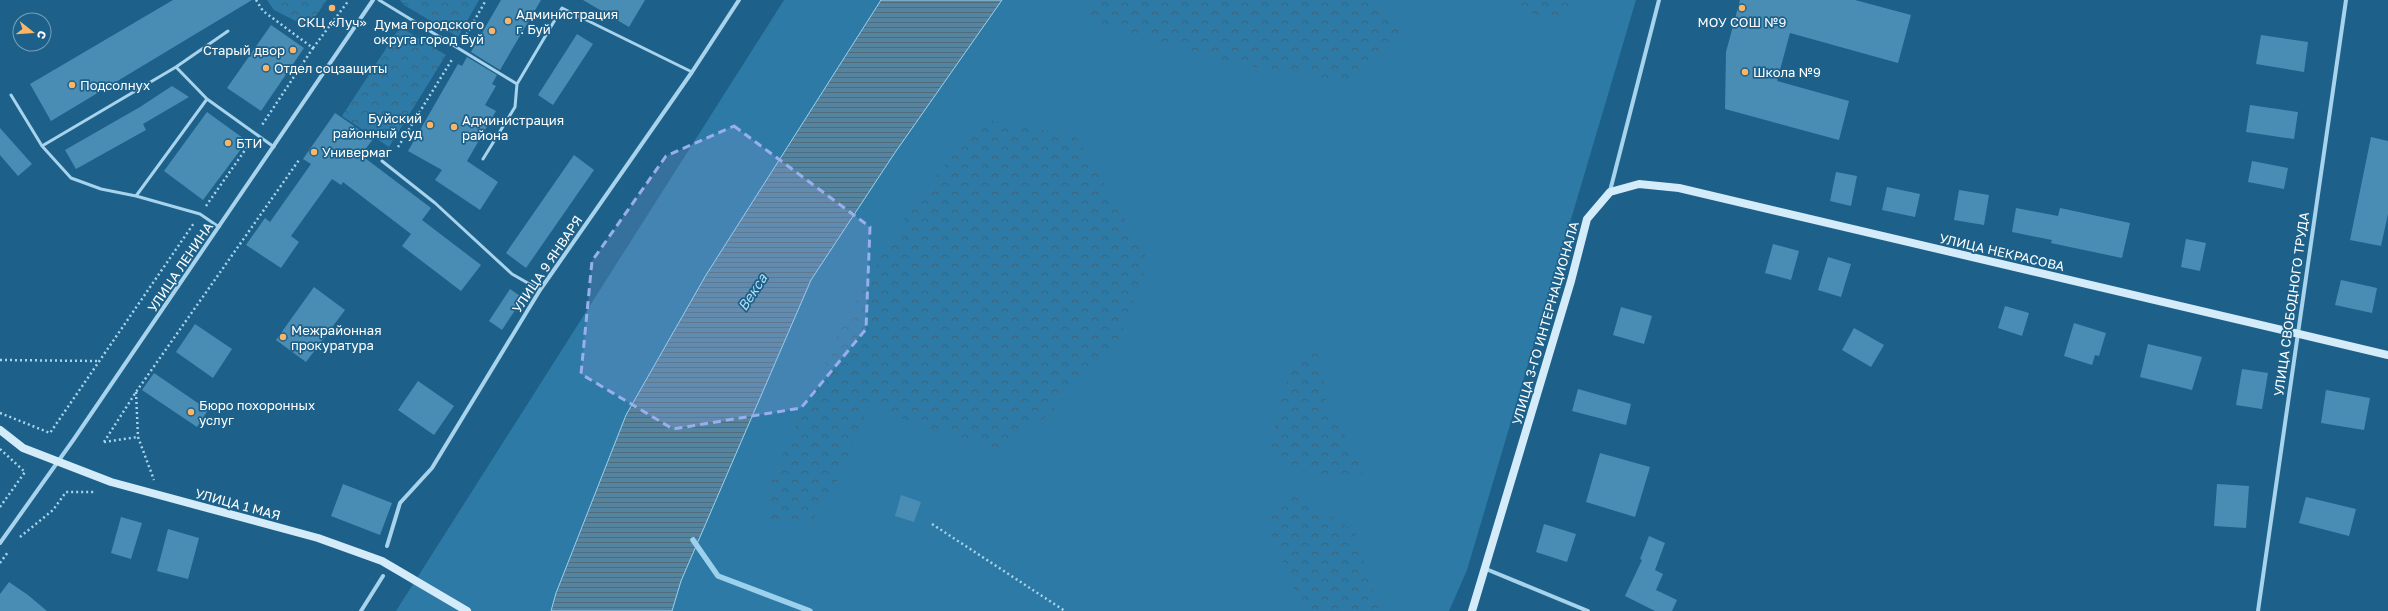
<svg xmlns="http://www.w3.org/2000/svg" width="2388" height="611" font-family="'Golos Text',sans-serif">
<style>
.grass{fill:#2d7aa6}
.forest{fill:url(#forest-crowns)}
.water{fill:url(#water-rules);stroke:#9cd1ee}
.lines{fill:none;stroke-linecap:round;stroke-linejoin:round}
.stream{stroke:#9cd1ee;stroke-width:5.5}
.building{fill:#4a8db4}
.path{stroke:#a8d3ec;stroke-width:2.5;stroke-dasharray:2 3;stroke-linecap:butt}
.lane{stroke:#a8d3ec;stroke-width:3}
.street{stroke:#a8d3ec;stroke-width:4}
.secondary{stroke:#d4ebf9;stroke-width:8}
.marked{fill:#99afed;fill-opacity:0.2;stroke:#99afed;stroke-width:3;stroke-dasharray:8 5;stroke-linejoin:round}
.poi-dot{fill:#fcb567;stroke:#1d618a;stroke-width:1.5}
.labels{text-anchor:middle;dominant-baseline:central;stroke-width:3.5;stroke-linejoin:round;paint-order:stroke}
.poi-label{font-size:13px;fill:#fff;stroke:#1d618a;text-anchor:start}
.street-label{font-size:13px;fill:#fff;stroke:#1d618a}
.water-label{font-size:14px;font-style:italic;fill:#b4ddf3;stroke:#1d618a}
</style>
<defs>
<pattern id="forest-crowns" width="20" height="18" patternUnits="userSpaceOnUse"><rect width="20" height="18" fill="#2d7aa6"/><path d="M2 6a3 3 0 1 1 6 0M12 15a3 3 0 1 1 6 0" fill="none" stroke="#3c6379"/></pattern>
<pattern id="water-rules" width="6" height="5" patternUnits="userSpaceOnUse"><rect width="6" height="5" fill="#5484a0"/><path d="M0 2.5h6" fill="none" stroke="#506b7a"/></pattern>
</defs>
<rect width="100%" height="100%" fill="#1d618a"/>
<!-- grass -->
<path class="grass" d="M 784,0 L 881,0 L 706,275 L 626,415 L 556,592 L 551,611 L 396,611 Z
M 1002,0 L 1636,0 L 1467,570 L 1449,611 L 672,611 L 681,581 L 811,280 L 894,154 Z"/>
<!-- forest -->
<path class="forest" d="M 267,0 L 327,0 L 308,27 L 274,10 Z
M 400,0 L 479,0 L 458,37 L 404,5 Z
M 1098,0 L 1365,0 L 1405,29 L 1351,82 L 1232,63 L 1078,17 Z
M 1501,0 L 1580,0 L 1555,23 Z
M 400,27 L 446,55 L 389,147 L 342,116 Z
M 984,119 L 1075,136 L 1114,198 L 1148,261 L 1119,339 L 1047,416 L 1001,449 L 922,429 L 871,402 L 838,479 L 813,520 L 768,522 L 772,478 L 841,327 L 915,200 Z
M 1304,349 L 1321,355 L 1327,405 L 1354,450 L 1363,474 L 1330,479 L 1276,461 L 1270,441 L 1288,379 Z
M 1287,494 L 1305,498 L 1355,532 L 1379,611 L 1302,611 L 1264,515 Z"/>
<!-- water -->
<path class="water" d="M 881,0 L 1002,0 L 894,154 L 811,280 L 681,581 L 672,611 L 551,611 L 556,593 L 626,415 L 706,275 Z"/>
<g class="lines">
<!-- stream -->
<path class="stream" d="M 693,540 L 718,576 L 810,611"/>
</g>
<!-- building -->
<path class="building" d="M 173,0 L 252,0 L 51,121 L 30,84 Z
M 501,0 L 541,0 L 500,70 L 471,52 Z
M 583,0 L 645,0 L 629,27 Z
M 1740,0 L 1855,0 L 1911,15 L 1898,63 L 1790,33 L 1777,81 L 1849,101 L 1839,140 L 1725,109 L 1726,52 Z
M 271,25 L 304,48 L 261,111 L 227,88 Z
M 577,34 L 593,44 L 553,105 L 538,95 Z
M 2261,35 L 2308,42 L 2304,72 L 2256,64 Z
M 467,57 L 497,75 L 492,84 L 496,86 L 485,105 L 496,111 L 467,161 L 498,182 L 480,210 L 435,180 L 442,170 L 408,151 L 458,64 L 462,66 Z
M 172,86 L 189,97 L 143,124 L 146,130 L 76,169 L 65,150 L 140,107 Z
M 2250,105 L 2298,112 L 2294,139 L 2246,132 Z
M 207,112 L 247,141 L 203,200 L 164,171 Z
M 335,113 L 373,139 L 361,155 L 431,208 L 422,220 L 481,265 L 461,291 L 402,246 L 411,234 L 343,182 L 341,185 L 332,179 L 291,236 L 299,242 L 281,268 L 246,245 L 265,218 L 270,222 L 311,164 L 303,159 Z
M 0,128 L 32,164 L 18,176 L 0,155 Z
M 2371,137 L 2388,141 L 2388,214 L 2381,246 L 2350,240 Z
M 574,155 L 594,170 L 526,268 L 506,253 Z
M 2252,161 L 2288,168 L 2284,189 L 2248,182 Z
M 1836,172 L 1857,176 L 1851,206 L 1830,201 Z
M 1887,187 L 1920,194 L 1915,217 L 1882,210 Z
M 1959,190 L 1989,195 L 1984,225 L 1954,220 Z
M 2016,208 L 2058,216 L 2060,208 L 2130,223 L 2122,258 L 2051,243 L 2052,240 L 2012,232 Z
M 2186,239 L 2206,243 L 2200,271 L 2181,267 Z
M 1773,244 L 1799,251 L 1791,280 L 1765,273 Z
M 1828,257 L 1851,264 L 1841,297 L 1818,290 Z
M 2341,280 L 2377,288 L 2372,313 L 2335,305 Z
M 314,287 L 345,310 L 306,362 L 276,340 Z
M 510,289 L 523,298 L 502,330 L 489,321 Z
M 2005,306 L 2029,313 L 2022,336 L 1998,328 Z
M 1621,307 L 1652,316 L 1644,344 L 1613,335 Z
M 2074,323 L 2106,333 L 2099,356 L 2095,355 L 2092,365 L 2064,356 Z
M 195,324 L 232,349 L 213,378 L 176,352 Z
M 1854,328 L 1884,345 L 1871,367 L 1842,350 Z
M 2148,344 L 2202,357 L 2192,390 L 2140,377 Z
M 2242,369 L 2268,373 L 2262,409 L 2236,405 Z
M 154,373 L 208,410 L 197,427 L 142,390 Z
M 418,381 L 454,406 L 434,435 L 398,410 Z
M 1578,389 L 1631,404 L 1626,425 L 1572,411 Z
M 2326,390 L 2370,398 L 2364,430 L 2321,423 Z
M 1600,453 L 1650,467 L 1635,517 L 1586,502 Z
M 343,484 L 392,503 L 380,535 L 331,516 Z
M 2217,484 L 2249,486 L 2246,528 L 2214,526 Z
M 901,495 L 921,502 L 914,522 L 895,516 Z
M 2306,497 L 2356,509 L 2349,536 L 2299,523 Z
M 121,517 L 142,523 L 131,559 L 111,553 Z
M 1544,524 L 1576,534 L 1567,562 L 1536,552 Z
M 168,529 L 199,538 L 188,579 L 157,571 Z
M 1649,536 L 1665,543 L 1655,570 L 1663,574 L 1656,590 L 1677,600 L 1672,611 L 1655,611 L 1625,596 L 1642,560 L 1640,559 Z
M 9,582 L 28,595 L 47,611 L 0,611 L 0,594 Z"/>
<g class="lines">
<!-- path -->
<path class="path" d="M 256,0 L 263,11 L 313,48 L 262,125
M 464,39 L 486,0
M 313,48 L 349,0
M 398,147 L 453,58
M 206,206 L 250,143
M 0,360 L 99,361
M 136,392 L 138,437 L 154,480
M 0,413 L 50,433 L 194,223
M 104,442 L 136,392 L 299,160
M 104,442 L 138,437
M 0,449 L 25,472 L 0,507
M 932,524 L 1065,611
M 20,537 L 53,510 L 66,492 L 96,492
M 0,563 L 8,552"/>
<!-- lane -->
<path class="lane" d="M 379,0 L 517,84
M 176,67 L 207,99 L 274,147
M 11,95 L 42,146 L 71,178 L 101,189 L 136,196 L 200,214 L 219,227
M 42,146 L 176,67 L 228,31
M 483,159 L 515,107 L 517,84 L 562,8 L 692,72
M 382,161 L 435,203 L 512,274 L 540,290
M 136,196 L 207,99"/>
<!-- street -->
<path class="street" d="M 1610,191 L 1659,0
M 0,543 L 74,439 L 373,0
M 387,546 L 400,503 L 432,468 L 540,290 L 692,72 L 739,0
M 1486,569 L 1588,611
M 361,611 L 383,576
M 2258,611 L 2346,0"/>
<!-- secondary -->
<path class="secondary" d="M 0,430 L 23,448 L 111,482 L 318,538 L 382,561 L 467,611
M 1472,611 L 1571,281 L 1587,219 L 1610,192 L 1639,184 L 1679,188 L 2388,355"/>
</g>
<!-- marked area -->
<path class="marked" d="M 734,126 L 870,227 L 866,329 L 801,408 L 673,429 L 581,374 L 592,261 L 666,156 Z"/>
<!-- markers -->
<g class="poi-dot">
<circle cx="332" cy="8" r="4"/>
<circle cx="1742" cy="8" r="4"/>
<circle cx="508" cy="21" r="4"/>
<circle cx="492" cy="31" r="4"/>
<circle cx="293" cy="50" r="4"/>
<circle cx="266" cy="68" r="4"/>
<circle cx="1745" cy="72" r="4"/>
<circle cx="72" cy="85" r="4"/>
<circle cx="430" cy="125" r="4"/>
<circle cx="454" cy="127" r="4"/>
<circle cx="228" cy="143" r="4"/>
<circle cx="314" cy="152" r="4"/>
<circle cx="283" cy="337" r="4"/>
<circle cx="191" cy="412" r="4"/>
</g>
<g class="labels">
<!-- poi labels -->
<g class="poi-label">
<text x="516" y="14">Администрация<tspan x="516" dy="15">г. Буй</tspan></text>
<text x="332" y="22" text-anchor="middle">СКЦ «Луч»</text>
<text x="1742" y="22" text-anchor="middle">МОУ СОШ №9</text>
<text x="484" y="24" text-anchor="end">Дума городского<tspan x="484" dy="15">округа город Буй</tspan></text>
<text x="285" y="50" text-anchor="end">Старый двор</text>
<text x="274" y="68">Отдел соцзащиты</text>
<text x="1753" y="72">Школа №9</text>
<text x="80" y="85">Подсолнух</text>
<text x="422" y="118" text-anchor="end">Буйский<tspan x="422" dy="15">районный суд</tspan></text>
<text x="462" y="120">Администрация<tspan x="462" dy="15">района</tspan></text>
<text x="236" y="143">БТИ</text>
<text x="322" y="152">Универмаг</text>
<text x="291" y="330">Межрайонная<tspan x="291" dy="15">прокуратура</tspan></text>
<text x="199" y="405">Бюро похоронных<tspan x="199" dy="15">услуг</tspan></text>
</g>
<!-- street labels -->
<g class="street-label">
<text transform="translate(2002 252) rotate(13)">УЛИЦА НЕКРАСОВА</text>
<text transform="translate(547 264) rotate(-56)">УЛИЦА 9 ЯНВАРЯ</text>
<text transform="translate(180 267) rotate(-56)">УЛИЦА ЛЕНИНА</text>
<text transform="translate(2291 304) rotate(-82)">УЛИЦА СВОБОДНОГО ТРУДА</text>
<text transform="translate(1545 323) rotate(-74)">УЛИЦА 3-ГО ИНТЕРНАЦИОНАЛА</text>
<text transform="translate(238 504) rotate(15)">УЛИЦА 1 МАЯ</text>
</g>
<!-- water labels -->
<g class="water-label">
<text transform="translate(752 292) rotate(-57)">Векса</text>
</g>
</g>
<!-- north arrow -->
<g transform="translate(32 32) rotate(107)"><circle r="19" fill="#1d618a" stroke="#77a0b9"/>
<path d="M0-3L7 15L0 10L-7 15Z" fill="#fcb567"/>
<text y="-6" font-size="11" font-weight="bold" text-anchor="middle" fill="#ffffff">С</text>
</g>
</svg>
